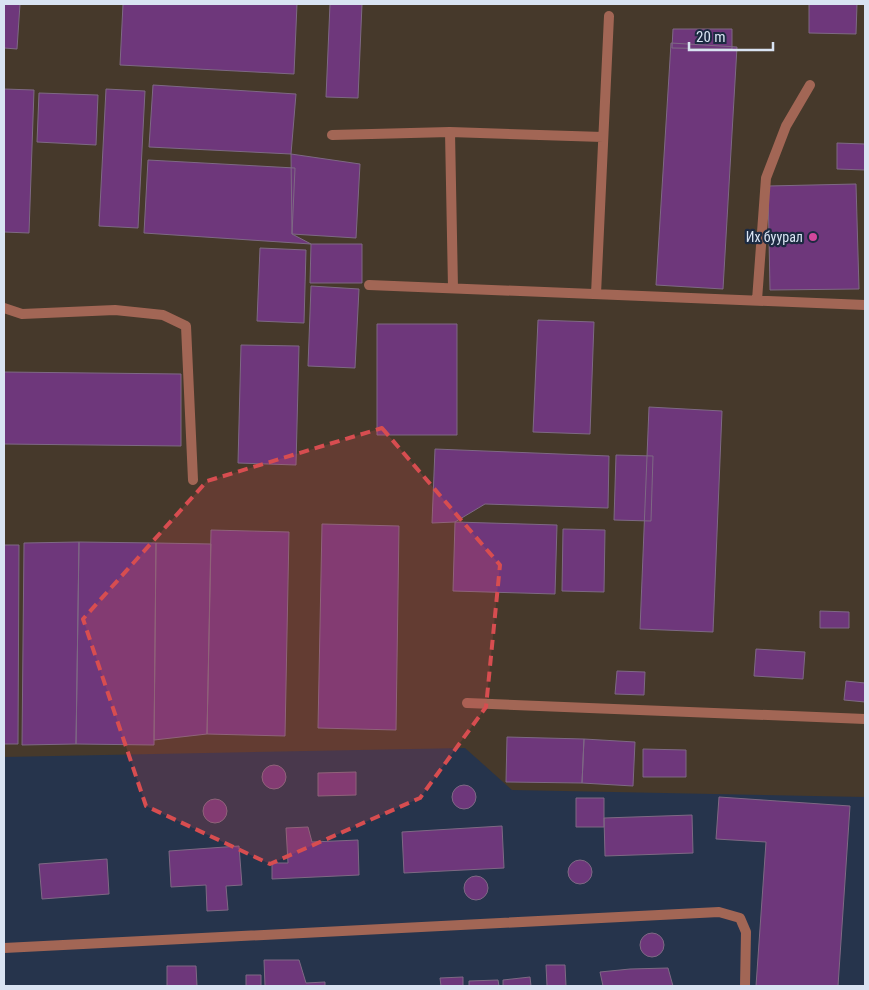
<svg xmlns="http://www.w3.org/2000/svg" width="869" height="990" font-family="'Roboto Condensed',sans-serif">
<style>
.industrial{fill:#46392b}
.building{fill:#6e377b;stroke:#7e6984}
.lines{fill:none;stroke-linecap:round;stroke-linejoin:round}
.lane{stroke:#a26655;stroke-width:10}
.street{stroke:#a26655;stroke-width:10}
.marked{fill:#d74d50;fill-opacity:0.2;stroke:#d74d50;stroke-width:4;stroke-dasharray:10 6;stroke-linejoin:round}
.hotel-dot{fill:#d1479c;stroke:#1c2a41;stroke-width:2}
.labels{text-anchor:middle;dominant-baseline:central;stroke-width:4.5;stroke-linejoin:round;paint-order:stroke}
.poi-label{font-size:14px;fill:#d9e3f2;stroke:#1c2a41;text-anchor:end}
</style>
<rect width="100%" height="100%" fill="#26344c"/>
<!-- industrial -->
<path class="industrial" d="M 4,4 L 865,4 L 865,797 L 512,790 L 465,748 L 4,757 Z"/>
<!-- building -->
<path class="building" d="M 4,4 L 20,4 L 17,49 L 4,48 Z
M 123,4 L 297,4 L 294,74 L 120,65 Z
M 330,4 L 362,4 L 358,98 L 326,97 Z
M 809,4 L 857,4 L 856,34 L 809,33 Z
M 673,29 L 732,29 L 732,49 L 672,48 Z
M 671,43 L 737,47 L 723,289 L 656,285 Z
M 153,85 L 296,94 L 291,154 L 149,147 Z
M 4,89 L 34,90 L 29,233 L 4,232 Z
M 106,89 L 145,91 L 138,228 L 99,226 Z
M 39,93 L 98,95 L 96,145 L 37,142 Z
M 837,143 L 865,144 L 865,170 L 837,169 Z
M 291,154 L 360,164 L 356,238 L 292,234 Z
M 148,160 L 295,168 L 292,234 L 311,244 L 144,233 Z
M 856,184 L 859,289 L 770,290 L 768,186 Z
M 311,244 L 362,244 L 362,283 L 310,283 Z
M 260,248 L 306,250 L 304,323 L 257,321 Z
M 311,286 L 359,289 L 355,368 L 308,366 Z
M 538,320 L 594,322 L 590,434 L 533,432 Z
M 377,324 L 457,324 L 457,435 L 377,435 Z
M 241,345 L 299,346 L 296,465 L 238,463 Z
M 4,372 L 181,374 L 181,446 L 4,444 Z
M 649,407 L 722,411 L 713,632 L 640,629 Z
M 435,449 L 609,456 L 608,508 L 485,504 L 455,522 L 432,523 Z
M 616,455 L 653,456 L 651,521 L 614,520 Z
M 455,522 L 557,525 L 555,594 L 453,591 Z
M 322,524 L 399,526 L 396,730 L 318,728 Z
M 563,529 L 605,530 L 604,592 L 562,591 Z
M 211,530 L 289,532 L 285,736 L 207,734 Z
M 79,542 L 156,543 L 154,745 L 76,744 Z
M 79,542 L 76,744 L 22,745 L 24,543 Z
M 156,543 L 211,544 L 207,734 L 154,740 Z
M 4,545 L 19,545 L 18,744 L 4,744 Z
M 820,611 L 849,612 L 849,628 L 820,628 Z
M 756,649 L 805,652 L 803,679 L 754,676 Z
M 617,671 L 645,672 L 644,695 L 615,694 Z
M 846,681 L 865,683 L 865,702 L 844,700 Z
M 507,737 L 584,739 L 582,783 L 506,782 Z
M 584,739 L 635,742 L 633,786 L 582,783 Z
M 643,749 L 686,750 L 686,777 L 643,777 Z
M262 777a12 12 0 1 1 24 0a12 12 0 1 1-24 0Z
M 356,772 L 356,795 L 318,796 L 318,773 Z
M452 797a12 12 0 1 1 24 0a12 12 0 1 1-24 0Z
M 719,797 L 850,806 L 838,986 L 756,986 L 766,842 L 716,839 Z
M 576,798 L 604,798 L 604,827 L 576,827 Z
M203 811a12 12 0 1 1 24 0a12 12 0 1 1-24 0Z
M 692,815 L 693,853 L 605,856 L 604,818 Z
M 502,826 L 504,868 L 404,873 L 402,832 Z
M 308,827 L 312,842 L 358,840 L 359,875 L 272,879 L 272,863 L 288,863 L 286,828 Z
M 239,846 L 242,885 L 226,886 L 228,910 L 207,911 L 206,885 L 171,887 L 169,851 Z
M 107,859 L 109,894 L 42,899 L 39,864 Z
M568 872a12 12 0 1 1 24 0a12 12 0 1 1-24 0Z
M464 888a12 12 0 1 1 24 0a12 12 0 1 1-24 0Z
M640 945a12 12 0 1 1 24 0a12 12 0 1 1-24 0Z
M 264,960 L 299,960 L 306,983 L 325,982 L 325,986 L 265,986 Z
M 546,965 L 565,965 L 566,986 L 547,986 Z
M 167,966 L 196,966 L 197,986 L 167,986 Z
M 668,968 L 673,986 L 603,986 L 600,972 L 630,969 Z
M 246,975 L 261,975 L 261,986 L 246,986 Z
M 463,977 L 463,986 L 441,986 L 440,978 Z
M 530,977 L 531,986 L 503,986 L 503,980 Z
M 498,980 L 499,986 L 469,986 L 469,981 Z"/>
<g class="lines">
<!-- lane -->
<path class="lane" d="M 450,132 L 453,288
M 332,135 L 450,132 L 603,137
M 369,285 L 865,305
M 596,294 L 609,16
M 757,300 L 766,178 L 786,126 L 810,85
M 4,308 L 22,314 L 115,310 L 163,315 L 186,326 L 193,480
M 467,703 L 865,719"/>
<!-- street -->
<path class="street" d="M 4,948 L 719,912 L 740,918 L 746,932 L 745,986"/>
</g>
<!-- marked area -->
<path class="marked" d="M 382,428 L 500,565 L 486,707 L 420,798 L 270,864 L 146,806 L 83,619 L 207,481 Z"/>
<!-- markers -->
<circle class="hotel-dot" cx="813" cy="237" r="5"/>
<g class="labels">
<!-- poi labels -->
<g class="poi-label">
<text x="803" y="237">Их буурал</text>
</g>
</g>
<!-- border -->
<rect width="869" height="990" fill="none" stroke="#d9e3f2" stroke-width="10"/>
<!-- scale -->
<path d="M689 42v8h84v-8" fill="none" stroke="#d9e3f2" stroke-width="2.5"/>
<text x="696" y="42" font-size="15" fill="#d9e3f2" stroke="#1c2a41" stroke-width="4" paint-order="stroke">20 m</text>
</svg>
